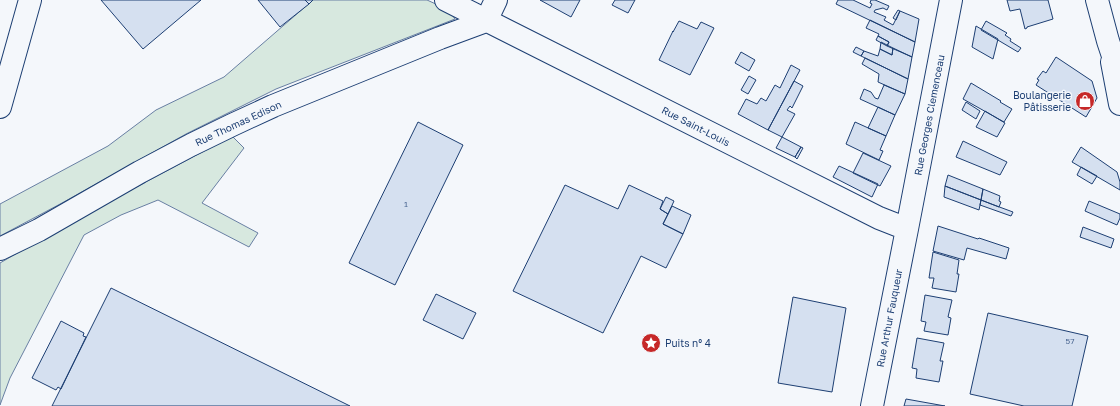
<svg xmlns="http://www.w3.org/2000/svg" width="1120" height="406" font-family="'Golos Text',sans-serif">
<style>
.green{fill:#d7e8df;stroke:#687fa3}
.building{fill:#d5e0f0;stroke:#1d3f73}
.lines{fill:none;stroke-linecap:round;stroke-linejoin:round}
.minor-casing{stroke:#1d3f73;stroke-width:24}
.major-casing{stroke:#1d3f73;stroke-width:24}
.minor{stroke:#f4f7fb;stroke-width:22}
.major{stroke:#f4f7fb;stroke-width:22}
.labels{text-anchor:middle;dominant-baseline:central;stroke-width:3;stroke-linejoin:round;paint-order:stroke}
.number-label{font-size:8px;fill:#4b6792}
.poi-label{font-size:10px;fill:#1d3f73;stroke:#f4f7fb;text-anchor:end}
.street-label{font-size:10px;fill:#1d3f73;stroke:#f4f7fb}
</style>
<rect width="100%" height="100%" fill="#f4f7fb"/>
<!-- green -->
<path class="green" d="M 313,0 L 427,0 L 449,10 L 455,19 L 276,89 L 186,134 L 62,203 L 0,236 L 0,204 L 108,146 L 156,110 L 224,77 Z
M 232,136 L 244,148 L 202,203 L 258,233 L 249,247 L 158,200 L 121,215 L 84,235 L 10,378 L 0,405 L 0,263 L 69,223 Z"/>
<!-- building -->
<path class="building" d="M 101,0 L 201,0 L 143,49 Z
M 258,0 L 305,0 L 309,4 L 280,27 Z
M 305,0 L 313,0 L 309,4 Z
M 540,0 L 580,0 L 571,17 Z
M 615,0 L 635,0 L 628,13 L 612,5 Z
M 838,0 L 853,0 L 870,8 L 872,4 L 870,3 L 871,0 L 875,0 L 889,6 L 887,10 L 883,8 L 875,10 L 874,12 L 886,17 L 884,20 L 893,25 L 900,11 L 919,19 L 915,42 L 836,4 Z
M 1007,0 L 1048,0 L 1053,19 L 1027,27 L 1027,28 L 1025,29 L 1020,9 L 1010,11 Z
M 898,10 L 900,11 L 896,20 L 893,18 Z
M 870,20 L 915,42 L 912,57 L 887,46 L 889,42 L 878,36 L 879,34 L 866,28 Z
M 679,21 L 697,29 L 701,22 L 714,28 L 690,75 L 659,60 L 673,31 L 673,32 Z
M 986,21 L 1007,33 L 1005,35 L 1011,39 L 1010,41 L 1021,48 L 1018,52 L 981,30 Z
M 976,26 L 998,39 L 993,59 L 972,47 Z
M 878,36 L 889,42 L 887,46 L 876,40 Z
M 881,42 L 893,48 L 892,55 L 880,49 Z
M 856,47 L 864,51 L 861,56 L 853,52 Z
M 893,48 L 912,57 L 908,79 L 861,56 L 864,51 L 878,56 L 880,49 L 892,55 Z
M 741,52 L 755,60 L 749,71 L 735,63 Z
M 1056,57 L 1092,81 L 1097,98 L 1086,117 L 1036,85 L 1039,80 L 1037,79 L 1043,71 L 1046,73 Z
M 865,58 L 908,79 L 905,94 L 878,82 L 879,74 L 862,64 Z
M 791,65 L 800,70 L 768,130 L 738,114 L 746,99 L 757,104 L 761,98 L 766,101 L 775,85 L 780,88 Z
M 749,76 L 756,80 L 748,94 L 741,90 Z
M 794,81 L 803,86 L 792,108 L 790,106 L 787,110 L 795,114 L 782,137 L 768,130 Z
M 971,83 L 1001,101 L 1000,102 L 1012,109 L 1004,122 L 963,99 Z
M 884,85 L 905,94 L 895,115 L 860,99 L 864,89 L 871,92 L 875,98 L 878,99 Z
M 966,102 L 980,111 L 976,119 L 962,110 Z
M 878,107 L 895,115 L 886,136 L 868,128 Z
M 985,111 L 1005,123 L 997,137 L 976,127 Z
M 418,122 L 463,145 L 395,285 L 349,263 Z
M 855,122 L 886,136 L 880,150 L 883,151 L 879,160 L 846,144 Z
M 782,137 L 801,147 L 795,157 L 776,148 Z
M 963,141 L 1007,162 L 1000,175 L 956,157 Z
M 801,147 L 803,148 L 797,159 L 795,157 Z
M 1081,147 L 1117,172 L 1120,182 L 1120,190 L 1072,162 Z
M 863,153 L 891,166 L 880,186 L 853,173 Z
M 839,166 L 878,184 L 872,197 L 833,177 Z
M 1081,167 L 1097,176 L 1092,184 L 1077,175 Z
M 948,175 L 983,189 L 981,200 L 945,186 Z
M 565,185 L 618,209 L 629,185 L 663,201 L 660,209 L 668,214 L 663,224 L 683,234 L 666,268 L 641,256 L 603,333 L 513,291 Z
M 945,186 L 981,200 L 979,210 L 944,197 Z
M 983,189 L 1000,196 L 999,201 L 1001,202 L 999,207 L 981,200 Z
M 666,197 L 674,201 L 668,214 L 660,209 Z
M 981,200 L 994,205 L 1013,212 L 1011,216 L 980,205 Z
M 1089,201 L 1120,214 L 1120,218 L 1117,225 L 1085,211 Z
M 672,206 L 691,215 L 683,234 L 663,224 Z
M 938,226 L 978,239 L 979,238 L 1009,248 L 1006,259 L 967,248 L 964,260 L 933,251 Z
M 1083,227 L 1114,239 L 1111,248 L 1080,237 Z
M 933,252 L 959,260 L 957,274 L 959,274 L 956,292 L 932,288 L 934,278 L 929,278 Z
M 111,288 L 350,406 L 52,406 Z
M 436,294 L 476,313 L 463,339 L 423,320 Z
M 925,295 L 952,300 L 948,317 L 951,318 L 948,335 L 924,331 L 926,322 L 921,321 Z
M 793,297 L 846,308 L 832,392 L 778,383 Z
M 988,313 L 1088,336 L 1072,406 L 1024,406 L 970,394 Z
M 61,321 L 84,333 L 83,336 L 86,337 L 61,389 L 58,387 L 56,390 L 32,378 Z
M 917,338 L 944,343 L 940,361 L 943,361 L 939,382 L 916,378 L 917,369 L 912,368 Z
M 906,399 L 945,406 L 904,406 Z"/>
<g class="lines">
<defs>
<path id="minor" d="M 446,0 L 879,218 L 907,229
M 486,21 L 496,0
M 0,107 L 30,0
M 0,249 L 39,230 L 140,172 L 191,145 L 232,125 L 273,106 L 440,38 L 486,21
M 872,406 L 907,229 L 951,0"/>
<path id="major" d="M 1097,0 L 1108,41 L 1120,77
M 1112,62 L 1120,104"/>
</defs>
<!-- minor casing -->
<use href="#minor" class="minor-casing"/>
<!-- major casing -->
<use href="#major" class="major-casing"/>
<!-- minor -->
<use href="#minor" class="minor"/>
<!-- major -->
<use href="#major" class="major"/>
</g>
<!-- icons -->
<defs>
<symbol id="shop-disc" viewBox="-11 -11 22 22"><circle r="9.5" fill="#c62828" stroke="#f4f7fb"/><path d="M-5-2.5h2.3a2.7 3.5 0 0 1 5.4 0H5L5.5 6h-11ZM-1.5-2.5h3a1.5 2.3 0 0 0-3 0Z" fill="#fff"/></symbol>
<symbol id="sight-disc" viewBox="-11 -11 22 22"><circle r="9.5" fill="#c62828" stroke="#f4f7fb"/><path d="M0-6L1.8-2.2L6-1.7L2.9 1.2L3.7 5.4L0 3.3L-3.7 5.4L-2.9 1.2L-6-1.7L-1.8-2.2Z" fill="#fff"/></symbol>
</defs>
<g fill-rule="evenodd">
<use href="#shop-disc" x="1074" y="90" width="22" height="22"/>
<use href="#sight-disc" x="640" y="332" width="22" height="22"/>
</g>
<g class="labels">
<!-- number labels -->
<g class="number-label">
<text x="406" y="204">1</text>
<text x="1070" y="341">57</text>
</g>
<!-- poi labels -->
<g class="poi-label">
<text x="1071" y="95">Boulangerie<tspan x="1071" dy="12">Pâtisserie</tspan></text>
<text x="665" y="343" text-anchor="start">Puits n° 4</text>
</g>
<!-- street labels -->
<g class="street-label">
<text transform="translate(929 115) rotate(-79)">Rue Georges Clemenceau</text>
<text transform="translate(238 123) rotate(-25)">Rue Thomas Edison</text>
<text transform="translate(696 126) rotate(27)">Rue Saint-Louis</text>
<text transform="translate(889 318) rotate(-79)">Rue Arthur Fauqueur</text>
</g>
</g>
</svg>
